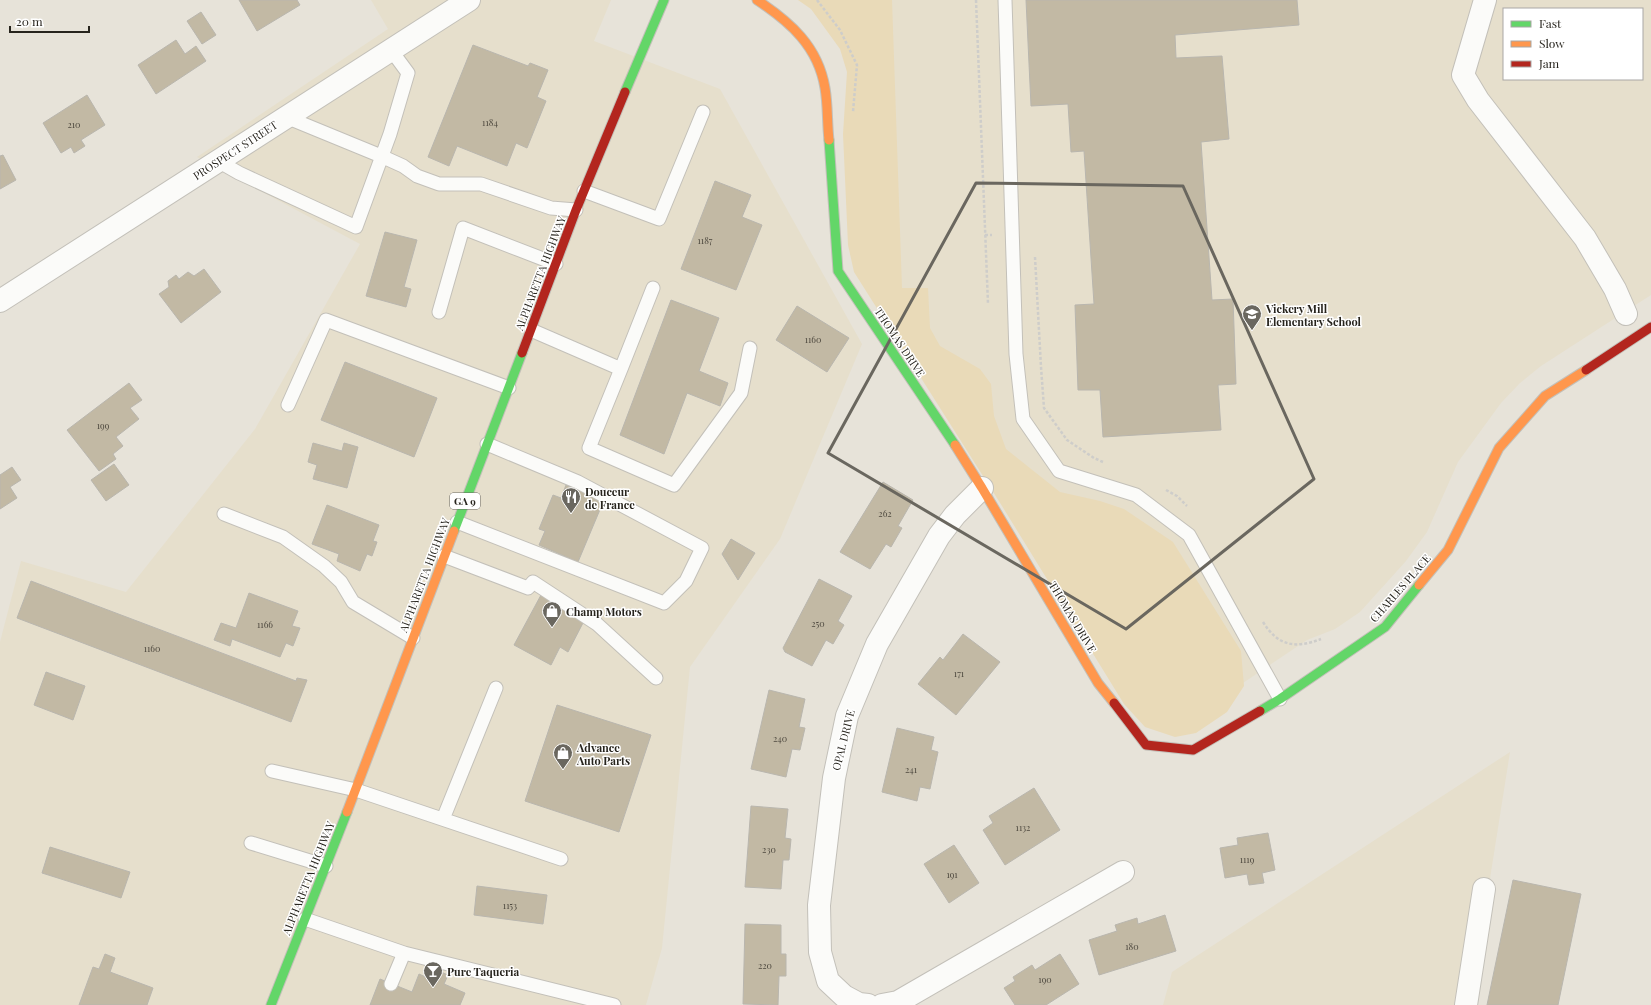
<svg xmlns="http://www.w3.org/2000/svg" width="1651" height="1005" font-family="'Playfair Display',serif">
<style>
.built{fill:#e6dfcc;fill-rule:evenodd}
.green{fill:#e9dab8}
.building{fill:#c2b9a4;stroke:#b9b6ae}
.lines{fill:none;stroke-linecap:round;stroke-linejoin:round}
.lane-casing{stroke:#c3c0b9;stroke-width:15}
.street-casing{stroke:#c3c0b9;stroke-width:24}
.fast-casing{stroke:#c3c0b9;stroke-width:11}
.slow-casing{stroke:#c3c0b9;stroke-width:11}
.jam-casing{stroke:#c3c0b9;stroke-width:11}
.path{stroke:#cecdca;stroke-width:2.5;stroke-dasharray:3 2;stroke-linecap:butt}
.lane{stroke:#fbfbf9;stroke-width:13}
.street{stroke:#fbfbf9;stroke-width:22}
.fast{stroke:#63d668;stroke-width:9}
.slow{stroke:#ff974d;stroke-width:9}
.jam{stroke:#b3261e;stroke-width:9}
.marked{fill:none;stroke:#6a675f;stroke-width:3;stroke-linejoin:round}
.labels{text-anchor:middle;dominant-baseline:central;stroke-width:3;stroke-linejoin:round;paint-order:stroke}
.number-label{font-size:9px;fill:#4e493f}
.shield{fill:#fff;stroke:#686661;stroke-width:1}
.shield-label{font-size:10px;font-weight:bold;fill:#27241d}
.street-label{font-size:11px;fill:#27241d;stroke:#fff}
.poi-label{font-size:11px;font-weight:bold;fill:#27241d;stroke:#fff;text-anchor:start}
</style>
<rect width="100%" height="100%" fill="#e7e3d9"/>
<!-- built -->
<path class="built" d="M 371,0 L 611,0 L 594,41 L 720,89 L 862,344 L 780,539 L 690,667 L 662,948 L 646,1005 L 0,1005 L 0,642 L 21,561 L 126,592 L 255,429 L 360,244 L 197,157 L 388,29 Z
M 820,0 L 1651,0 L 1651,295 L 1541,366 L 1520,383 L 1501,403 L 1458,462 L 1427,532 L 1406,561 L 1360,612 L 1335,629 L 1307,640 L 1228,693 L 1182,720 L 861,257 L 860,67 ZM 1504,9 L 1642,9 L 1642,79 L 1504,79 Z
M 1510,752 L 1470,1005 L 1163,1005 L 1172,972 Z"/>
<!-- green -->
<path class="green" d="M 798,0 L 892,0 L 902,288 L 928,288 L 930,328 L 940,346 L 980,369 L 991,384 L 994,416 L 1006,449 L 1060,492 L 1100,501 L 1124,509 L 1173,542 L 1241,651 L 1244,686 L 1227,712 L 1196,733 L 1175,737 L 1145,727 L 1124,704 L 1002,506 L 854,272 L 848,245 L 843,134 L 847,72 L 840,49 L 811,9 Z"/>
<!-- building -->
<path class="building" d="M 239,0 L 297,0 L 300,5 L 257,31 Z
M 1026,0 L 1297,0 L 1299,25 L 1175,35 L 1176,58 L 1222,56 L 1229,139 L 1201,142 L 1212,300 L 1233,299 L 1236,384 L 1218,385 L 1221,430 L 1103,437 L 1100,390 L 1078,390 L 1075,305 L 1094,304 L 1084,151 L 1071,152 L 1068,104 L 1031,106 Z
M 201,12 L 216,35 L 202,44 L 187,21 Z
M 176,40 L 185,54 L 196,46 L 206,61 L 156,94 L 138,65 Z
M 473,45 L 528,66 L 530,63 L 548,70 L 537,97 L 546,101 L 527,148 L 516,143 L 507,166 L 457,146 L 449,166 L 428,157 Z
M 87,95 L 105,125 L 81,140 L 85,146 L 74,153 L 71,147 L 61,153 L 43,123 Z
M 3,155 L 16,180 L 0,189 L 0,156 Z
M 715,181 L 751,195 L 742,217 L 762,225 L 736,290 L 681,269 Z
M 385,232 L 417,240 L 404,287 L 411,289 L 406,307 L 366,296 Z
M 204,269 L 221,292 L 181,323 L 159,294 L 169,287 L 168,281 L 176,275 L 179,279 L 188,272 L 194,276 Z
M 671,300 L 719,318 L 699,371 L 728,383 L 720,406 L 687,393 L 664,454 L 620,435 Z
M 797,306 L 849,338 L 827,372 L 776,340 Z
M 345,362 L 437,398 L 414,457 L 321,420 Z
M 129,383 L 142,400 L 130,408 L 139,419 L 116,437 L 123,446 L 113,454 L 116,459 L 99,471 L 67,430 Z
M 313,443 L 342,451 L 344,443 L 358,447 L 347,488 L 313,479 L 317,465 L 308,462 Z
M 114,464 L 129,485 L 106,501 L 91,480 Z
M 12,467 L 21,480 L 10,487 L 17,498 L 0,509 L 0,475 Z
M 883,482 L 913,500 L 898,526 L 902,528 L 891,547 L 886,544 L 870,569 L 840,552 Z
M 566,485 L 604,500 L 578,562 L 539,545 L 545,531 L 539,529 L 553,495 L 561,498 Z
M 327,505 L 379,525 L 373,541 L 377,542 L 372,556 L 367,554 L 360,571 L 337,561 L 339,554 L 312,544 Z
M 731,539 L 755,553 L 738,580 L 722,554 Z
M 819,579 L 852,596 L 838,621 L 844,625 L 833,644 L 826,640 L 812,666 L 785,652 L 783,648 Z
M 31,581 L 296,681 L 297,678 L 307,680 L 291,722 L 17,618 Z
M 249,593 L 298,611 L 292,626 L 300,628 L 293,646 L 286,643 L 280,657 L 232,639 L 230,646 L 214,640 L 221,623 L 236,628 Z
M 541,595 L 585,619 L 568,652 L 560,647 L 551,665 L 514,645 Z
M 963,634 L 1000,662 L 956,715 L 918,684 L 940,657 L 943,660 Z
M 46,672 L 85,686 L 73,720 L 34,705 Z
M 769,690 L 805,699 L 799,727 L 805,728 L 800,750 L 792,749 L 786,777 L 751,769 Z
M 557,705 L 651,735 L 619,832 L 525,801 Z
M 897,728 L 934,737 L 931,750 L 938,752 L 930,789 L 920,787 L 917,801 L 882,792 Z
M 1034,788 L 1060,830 L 1005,865 L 983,830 L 993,823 L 989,816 Z
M 751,806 L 788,809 L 785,838 L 791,839 L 789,860 L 783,860 L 781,889 L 745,887 Z
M 1268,833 L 1275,870 L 1262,873 L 1264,883 L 1249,885 L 1247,874 L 1225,878 L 1220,848 L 1238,845 L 1237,838 Z
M 954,845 L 979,883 L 949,903 L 924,864 Z
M 50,847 L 130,872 L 121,898 L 42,873 Z
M 1513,880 L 1581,894 L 1558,1005 L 1487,1005 Z
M 477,886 L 547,895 L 543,924 L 474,915 Z
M 1165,915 L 1176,951 L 1099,975 L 1089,940 L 1117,931 L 1115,925 L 1137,918 L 1138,924 Z
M 745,924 L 781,925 L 781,954 L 786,954 L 786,976 L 779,976 L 778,1005 L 743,1004 Z
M 105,954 L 115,958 L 110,972 L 153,988 L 147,1005 L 79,1005 L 93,967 L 99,969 Z
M 1060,954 L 1079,984 L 1046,1005 L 1015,1005 L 1004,988 L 1015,981 L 1013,977 L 1032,965 L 1035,970 Z
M 434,969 L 448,975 L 444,984 L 465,993 L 460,1005 L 370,1005 L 380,979 L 412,992 L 419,974 L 430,979 Z"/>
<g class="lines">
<defs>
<path id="lane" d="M 1005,0 L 1016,354 L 1023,419 L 1059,471 L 1136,495 L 1189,535 L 1280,699
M 286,117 L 381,156 L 403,166 L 417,176 L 439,184 L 481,184 L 551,208 L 576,210
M 218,161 L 239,173 L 356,227 L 390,134 L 408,73 L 391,50
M 584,191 L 659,219 L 703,112
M 439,312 L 463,228 L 556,264
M 531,330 L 621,369 L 589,448 L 674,485 L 741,393 L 750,348
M 621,369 L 653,288
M 288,405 L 326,320 L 509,388
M 224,514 L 283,537 L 324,566 L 341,582 L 353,602 L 413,638
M 457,522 L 664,603 L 686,581 L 702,548 L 578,482 L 487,444
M 444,556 L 528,588 L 533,582 L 597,624 L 656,678
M 272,771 L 356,790 L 561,859
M 443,819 L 496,688
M 251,843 L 326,866
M 305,919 L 404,953 L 391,984
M 404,953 L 614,1005"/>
<path id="street" d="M 1485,0 L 1463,75 L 1478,100 L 1585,238 L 1615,289 L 1626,314
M 0,301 L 469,0
M 868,1005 L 859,1004 L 844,996 L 828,981 L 820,952 L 819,905 L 834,778 L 847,716 L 877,644 L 939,536 L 955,515 L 982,488
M 882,1005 L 898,1002 L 1123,872
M 1466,1005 L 1484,889"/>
<path id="fast" d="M 625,92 L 664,0
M 829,140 L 838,271 L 955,445
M 454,531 L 522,353
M 1260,711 L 1280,699 L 1385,627 L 1419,585
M 271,1005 L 347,812"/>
<path id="slow" d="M 757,0 C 790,22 818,46 825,88 C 828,105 827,123 829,140
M 955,445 L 982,488 L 1098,683 L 1114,703
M 1419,585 L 1448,550 L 1499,448 L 1545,396 L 1586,370
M 347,812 L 454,531"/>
<path id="jam" d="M 522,353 L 576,210 L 625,92
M 1586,370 L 1651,327
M 1114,703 L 1146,745 L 1193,750 L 1260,711"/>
</defs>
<!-- lane casing -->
<use href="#lane" class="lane-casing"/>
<!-- street casing -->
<use href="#street" class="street-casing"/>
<!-- fast casing -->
<use href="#fast" class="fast-casing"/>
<!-- slow casing -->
<use href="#slow" class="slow-casing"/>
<!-- jam casing -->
<use href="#jam" class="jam-casing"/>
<!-- path -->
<path class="path" d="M 817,0 L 840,30 L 857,65 L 853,112
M 976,0 L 988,304
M 985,235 L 992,235
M 1035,257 L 1041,367 L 1044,408 L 1067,440 L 1094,458 L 1103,462
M 1166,490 L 1177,496 L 1187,506
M 1263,622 C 1278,646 1295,649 1321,639"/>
<!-- lane -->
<use href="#lane" class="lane"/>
<!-- street -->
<use href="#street" class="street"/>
<!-- fast -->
<use href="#fast" class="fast"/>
<!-- slow -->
<use href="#slow" class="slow"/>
<!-- jam -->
<use href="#jam" class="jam"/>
</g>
<!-- marked area -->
<path class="marked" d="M 976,183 L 1183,186 L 1314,479 L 1126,629 L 828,453 Z"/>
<!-- icons -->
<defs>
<symbol id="school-pin" viewBox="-11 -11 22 30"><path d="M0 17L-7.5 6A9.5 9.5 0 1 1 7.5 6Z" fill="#6a675f" stroke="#fff"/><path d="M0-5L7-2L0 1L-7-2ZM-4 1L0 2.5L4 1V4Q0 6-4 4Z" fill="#fff"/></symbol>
<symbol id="restaurant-pin" viewBox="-11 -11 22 30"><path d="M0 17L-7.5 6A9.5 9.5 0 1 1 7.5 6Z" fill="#6a675f" stroke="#fff"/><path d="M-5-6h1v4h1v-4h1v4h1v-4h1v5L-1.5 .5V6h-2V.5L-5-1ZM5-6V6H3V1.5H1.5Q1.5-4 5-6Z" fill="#fff"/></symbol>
<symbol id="shop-pin" viewBox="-11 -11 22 30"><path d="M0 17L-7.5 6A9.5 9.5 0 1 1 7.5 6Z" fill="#6a675f" stroke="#fff"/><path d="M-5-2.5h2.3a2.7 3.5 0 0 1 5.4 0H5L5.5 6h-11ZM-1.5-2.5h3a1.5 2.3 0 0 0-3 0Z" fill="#fff"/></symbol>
<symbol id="bar-pin" viewBox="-11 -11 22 30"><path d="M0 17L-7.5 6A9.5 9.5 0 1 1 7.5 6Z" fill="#6a675f" stroke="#fff"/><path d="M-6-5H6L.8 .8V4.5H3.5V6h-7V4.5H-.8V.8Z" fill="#fff"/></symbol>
</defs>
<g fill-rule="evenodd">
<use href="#school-pin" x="1241" y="303" width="22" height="30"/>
<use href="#restaurant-pin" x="560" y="486" width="22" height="30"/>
<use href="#shop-pin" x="541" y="600" width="22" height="30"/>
<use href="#shop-pin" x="552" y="742" width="22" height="30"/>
<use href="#bar-pin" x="422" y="960" width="22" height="30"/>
</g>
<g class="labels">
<!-- number labels -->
<g class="number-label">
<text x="490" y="122">1184</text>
<text x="74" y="124">210</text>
<text x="705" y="240">1187</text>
<text x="813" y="339">1160</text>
<text x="103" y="425">199</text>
<text x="885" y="513">262</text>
<text x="818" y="623">250</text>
<text x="265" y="624">1166</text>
<text x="152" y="648">1160</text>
<text x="959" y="673">171</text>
<text x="780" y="738">240</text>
<text x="911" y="769">241</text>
<text x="1023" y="827">1132</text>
<text x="769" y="849">230</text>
<text x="1247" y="859">1119</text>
<text x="952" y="874">191</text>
<text x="510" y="905">1153</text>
<text x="1132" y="946">180</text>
<text x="765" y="965">220</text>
<text x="1045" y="979">190</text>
</g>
<!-- shield labels -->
<rect class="shield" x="450" y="493" width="30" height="16" rx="3"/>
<g class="shield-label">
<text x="465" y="501">GA 9</text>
</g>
<!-- street labels -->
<g class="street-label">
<text transform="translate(235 150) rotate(-33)">PROSPECT STREET</text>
<text transform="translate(540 273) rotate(-69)">ALPHARETTA HIGHWAY</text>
<text transform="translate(900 342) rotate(56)">THOMAS DRIVE</text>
<text transform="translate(424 575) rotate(-69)">ALPHARETTA HIGHWAY</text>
<text transform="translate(1400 588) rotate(-49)">CHARLES PLACE</text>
<text transform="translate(1073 617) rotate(59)">THOMAS DRIVE</text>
<text transform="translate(843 740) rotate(-76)">OPAL DRIVE</text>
<text transform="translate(308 878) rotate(-68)">ALPHARETTA HIGHWAY</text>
</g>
<!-- poi labels -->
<g class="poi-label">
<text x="1266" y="308">Vickery Mill<tspan x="1266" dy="13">Elementary School</tspan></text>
<text x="585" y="491">Douceur<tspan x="585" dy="13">de France</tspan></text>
<text x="566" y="611">Champ Motors</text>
<text x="577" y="747">Advance<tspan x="577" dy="13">Auto Parts</tspan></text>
<text x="447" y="971">Pure Taqueria</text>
</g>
</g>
<!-- legend -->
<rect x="1503" y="8" width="140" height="72" fill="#ffffff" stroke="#a9a7a5"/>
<rect x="1511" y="21" width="20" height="6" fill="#63d668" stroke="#a9a7a5"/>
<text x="1539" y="28" font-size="12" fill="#27241d">Fast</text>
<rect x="1511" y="41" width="20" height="6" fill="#ff974d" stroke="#a9a7a5"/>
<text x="1539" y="48" font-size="12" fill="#27241d">Slow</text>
<rect x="1511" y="61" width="20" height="6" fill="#b3261e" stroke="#a9a7a5"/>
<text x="1539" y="68" font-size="12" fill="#27241d">Jam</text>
<!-- scale -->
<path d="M10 26v6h79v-6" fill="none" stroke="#27241d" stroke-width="2"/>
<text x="16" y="26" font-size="12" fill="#27241d" stroke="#ffffff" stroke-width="3" paint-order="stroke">20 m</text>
</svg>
